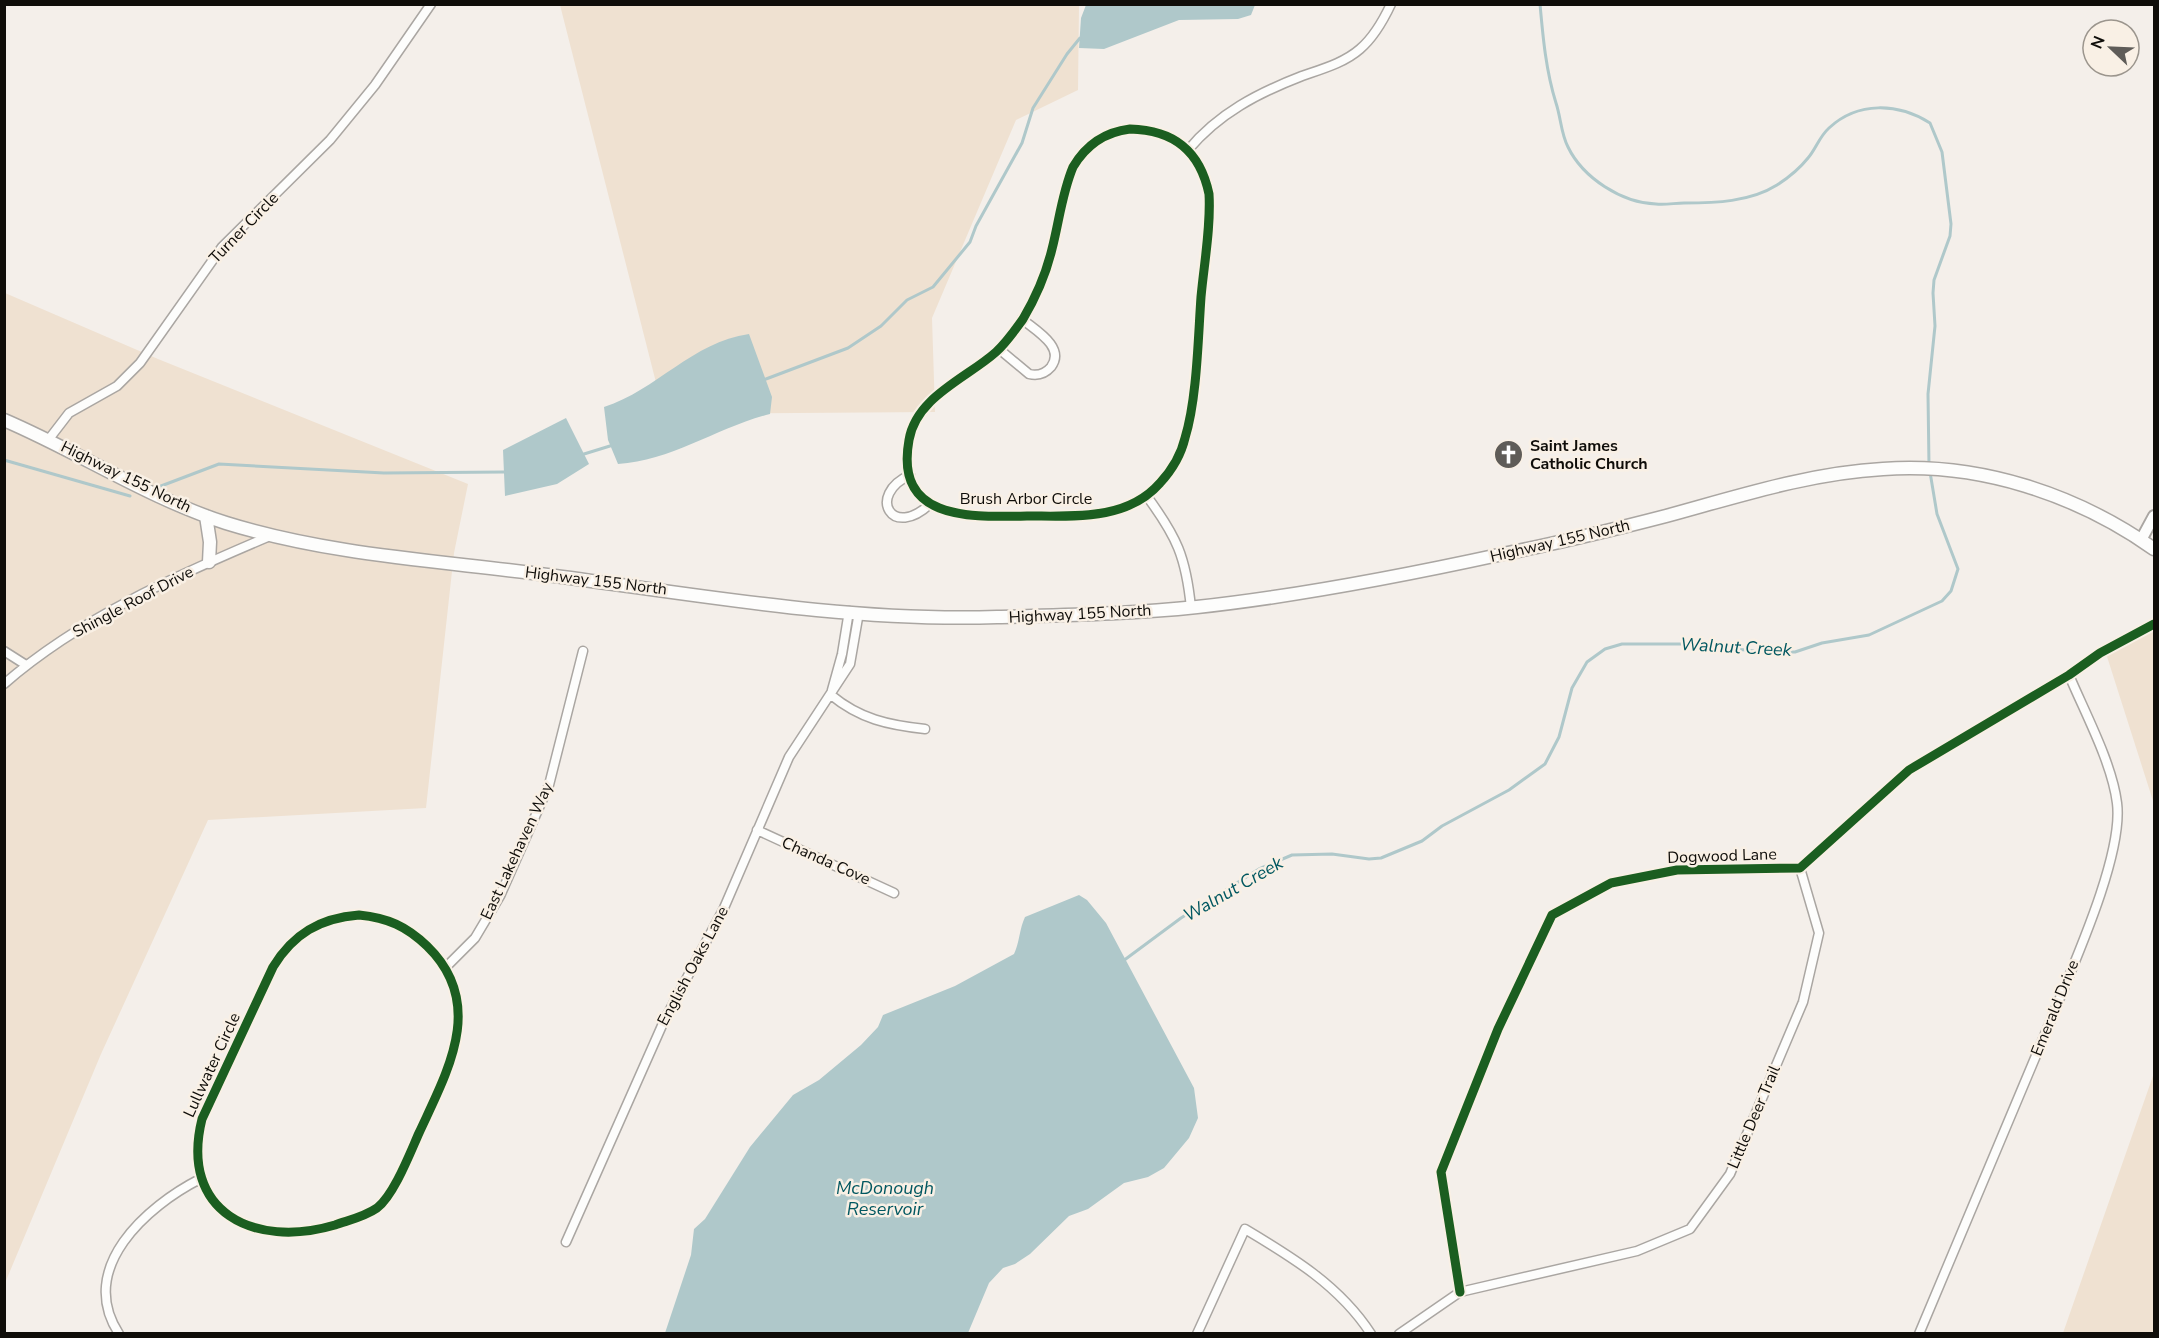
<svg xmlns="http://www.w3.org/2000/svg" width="2159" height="1338" font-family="'Nunito Sans',sans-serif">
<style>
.green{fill:#efe1d1}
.water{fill:#afc8ca}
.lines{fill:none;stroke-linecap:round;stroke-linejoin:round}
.stream{stroke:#afc8ca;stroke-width:3}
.minor-casing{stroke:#aaa6a2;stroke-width:11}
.tertiary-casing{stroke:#aaa6a2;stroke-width:14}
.secondary-casing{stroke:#aaa6a2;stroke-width:15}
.minor{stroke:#fdfdfc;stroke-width:8}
.tertiary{stroke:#fdfdfc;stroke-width:10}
.secondary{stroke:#fdfdfc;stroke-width:12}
.cycleway-casing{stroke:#f9f0e5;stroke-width:13}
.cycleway{stroke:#1b5e20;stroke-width:9}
.labels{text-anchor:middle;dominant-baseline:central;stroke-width:5;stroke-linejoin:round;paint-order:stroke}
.street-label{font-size:16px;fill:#0f0d09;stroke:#f9f0e5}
.poi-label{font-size:16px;font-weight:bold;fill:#0f0d09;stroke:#f9f0e5;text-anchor:start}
.water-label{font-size:18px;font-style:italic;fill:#015760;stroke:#f9f0e5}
</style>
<rect width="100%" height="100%" fill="#f4efea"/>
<!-- green -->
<path class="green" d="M 560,5 L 1079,5 L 1078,90 L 1016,120 L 932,318 L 935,412 L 664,414 Z
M 5,293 L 158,359 L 468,484 L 454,553 L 426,808 L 208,820 L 101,1054 L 5,1283 Z
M 2154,619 L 2154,804 L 2103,644 Z
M 2154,1073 L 2154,1333 L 2063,1333 Z"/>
<!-- water -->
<path class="water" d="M 1086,5 L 1086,4 L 1255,5 L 1251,15 L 1238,19 L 1179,20 L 1104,49 L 1079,48 L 1081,18 Z
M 749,334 L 772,397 L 770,414 C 718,427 672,461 618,464 L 608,440 L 604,407 C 657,390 692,342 749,334 Z
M 566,418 L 589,464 L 557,484 L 505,496 L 503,450 Z
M 1079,895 L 1087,900 L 1106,923 L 1194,1088 L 1198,1118 L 1189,1138 L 1164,1168 L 1148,1177 L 1124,1183 L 1088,1209 L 1069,1216 L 1030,1254 L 1015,1264 L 1003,1268 L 989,1283 L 968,1333 L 665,1333 L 691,1255 L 694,1229 L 705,1219 L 750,1147 L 793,1095 L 819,1080 L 861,1045 L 878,1027 L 883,1015 L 955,986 L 1014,954 C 1020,941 1019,930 1025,917 Z"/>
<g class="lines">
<!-- stream -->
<path class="stream" d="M 1540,4 C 1543,38 1546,71 1556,103 C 1561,118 1561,134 1568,147 C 1583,178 1622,203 1656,204 C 1666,205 1675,203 1684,203 C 1715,203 1750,202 1777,185 C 1788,178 1800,168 1808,158 C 1816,149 1819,137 1829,128 C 1858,101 1898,103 1930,123 L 1942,152 L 1951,224 L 1950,236 L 1934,280 L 1933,293 L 1935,326 L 1928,394 L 1929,466
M 766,379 L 848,348 L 881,326 L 907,300 L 933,287 L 970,242 L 976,226 L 1022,143 L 1033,108 L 1067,54 L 1080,38
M 584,454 L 610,446
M 4,460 L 130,496
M 161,486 L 219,464 L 384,473 L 504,472
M 1123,961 L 1181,918 L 1259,869 L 1292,855 L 1332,854 L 1369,859 L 1381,858 L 1422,841 L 1442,826 L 1509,790 L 1545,764 L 1559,737 L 1572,688 L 1587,662 L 1605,649 L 1622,644 L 1692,644 L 1763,652 L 1795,652 L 1822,643 L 1869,635 L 1942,601 L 1951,591 L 1958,569 L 1937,514 L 1930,472"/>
<defs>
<path id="minor" d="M 1130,129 C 1174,130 1200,151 1209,194 C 1211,227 1204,264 1201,297 C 1198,339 1197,399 1185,438 C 1181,455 1172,470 1160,483 C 1127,521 1073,516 1027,516 C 973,517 894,522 909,440 C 916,397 967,378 996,352 C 1007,342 1015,330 1023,319 C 1036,297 1046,274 1052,249 C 1059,222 1062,193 1073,167 C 1086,145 1105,132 1130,129 Z
M 1188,150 C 1219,113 1258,93 1302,76 C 1322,69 1344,63 1360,49 C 1374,37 1383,21 1391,4
M 999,349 L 1029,374 C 1038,376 1045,374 1051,367 C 1066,347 1035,330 1022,319
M 49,439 L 69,413 L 117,386 L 140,363 L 222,247 L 330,140 L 375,85 L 431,4
M 910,475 C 866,495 892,541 931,503
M 1146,495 C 1177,537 1186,557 1191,608
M 4,651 L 26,665
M 4,684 C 81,617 178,575 270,536
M 832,690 L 842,654 L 849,611
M 831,695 C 860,719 888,725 925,729
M 757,830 L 894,893
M 359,915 C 388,918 406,926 427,946 C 487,1004 447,1072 419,1133 C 410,1153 394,1195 377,1208 C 364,1217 349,1220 335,1225 C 254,1249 179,1212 202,1119 L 273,967 C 293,934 320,918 359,915 Z
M 445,968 L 475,938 L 500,896 L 549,785 L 583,651
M 566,1242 L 664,1021 L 724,908 L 789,757 L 850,664 L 859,612
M 1460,1292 L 1441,1172 L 1498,1029 L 1552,915 L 1611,883 L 1677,870 L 1800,868 L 1909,770 L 2069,675 L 2100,653 L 2154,624
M 119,1334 C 76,1268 147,1206 200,1179
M 1197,1334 L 1245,1229 C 1292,1257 1340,1286 1371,1334
M 1399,1334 L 1460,1292 L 1637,1251 L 1690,1229 L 1730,1174 L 1803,1002 L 1819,933 L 1800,868
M 1919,1334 C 1962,1232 2005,1130 2048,1027 C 2069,974 2124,857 2117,803 C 2112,763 2085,713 2069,675"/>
<path id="tertiary" d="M 2141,540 L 2154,516"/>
<path id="secondary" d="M 4,420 C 79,452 148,498 226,523 C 332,556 445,561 555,576 C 700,595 849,622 997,617 C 1063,615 1131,614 1197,607 C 1299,596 1402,576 1503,554 C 1558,543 1612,530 1666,516 C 1736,497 1809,473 1883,469 C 1979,462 2076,494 2154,549
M 206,516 L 210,542 L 209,562"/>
</defs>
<!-- minor casing -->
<use href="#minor" class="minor-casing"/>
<!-- tertiary casing -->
<use href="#tertiary" class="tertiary-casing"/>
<!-- secondary casing -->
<use href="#secondary" class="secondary-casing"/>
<!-- minor -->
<use href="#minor" class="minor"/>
<!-- tertiary -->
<use href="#tertiary" class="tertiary"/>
<!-- secondary -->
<use href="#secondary" class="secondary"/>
<defs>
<path id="cycleway" d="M 1130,129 C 1174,130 1200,151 1209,194 C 1211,227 1204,264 1201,297 C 1198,339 1197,399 1185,438 C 1181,455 1172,470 1160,483 C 1127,521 1073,516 1027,516 C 973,517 894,522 909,440 C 916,397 967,378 996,352 C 1007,342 1015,330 1023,319 C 1036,297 1046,274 1052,249 C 1059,222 1062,193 1073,167 C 1086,145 1105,132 1130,129 Z
M 359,915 C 388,918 406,926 427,946 C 487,1004 447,1072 419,1133 C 410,1153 394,1195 377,1208 C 364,1217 349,1220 335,1225 C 254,1249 179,1212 202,1119 L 273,967 C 293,934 320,918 359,915 Z
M 1460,1292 L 1441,1172 L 1498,1029 L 1552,915 L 1611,883 L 1677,870 L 1800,868 L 1909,770 L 2069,675 L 2100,653 L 2154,624"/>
</defs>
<!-- cycleway casing -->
<use href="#cycleway" class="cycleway-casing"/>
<!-- cycleway -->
<use href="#cycleway" class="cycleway"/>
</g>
<!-- icons -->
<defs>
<symbol id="church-disc" viewBox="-11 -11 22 22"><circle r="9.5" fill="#5f5c58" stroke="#f9f0e5"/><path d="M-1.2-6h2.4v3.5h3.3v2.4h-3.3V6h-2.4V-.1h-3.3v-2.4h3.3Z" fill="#fff"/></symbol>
</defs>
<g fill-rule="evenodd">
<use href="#church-disc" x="1492" y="438" width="33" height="33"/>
</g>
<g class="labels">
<!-- street labels -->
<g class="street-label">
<text transform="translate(244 228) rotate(-46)">Turner Circle</text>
<text transform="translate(126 477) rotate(26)">Highway 155 North</text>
<text x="1026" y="499">Brush Arbor Circle</text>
<text transform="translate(1560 541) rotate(-13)">Highway 155 North</text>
<text transform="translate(596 581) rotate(7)">Highway 155 North</text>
<text transform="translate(133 602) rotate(-28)">Shingle Roof Drive</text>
<text transform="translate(1080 614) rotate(-3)">Highway 155 North</text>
<text transform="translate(517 851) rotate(-65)">East Lakehaven Way</text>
<text transform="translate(1722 856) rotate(-2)">Dogwood Lane</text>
<text transform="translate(826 861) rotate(24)">Chanda Cove</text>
<text transform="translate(693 966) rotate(-62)">English Oaks Lane</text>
<text transform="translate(2055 1008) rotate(-68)">Emerald Drive</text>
<text transform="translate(212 1065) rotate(-65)">Lullwater Circle</text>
<text transform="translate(1754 1117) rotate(-67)">Little Deer Trail</text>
</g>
<!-- poi labels -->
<g class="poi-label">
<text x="1530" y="446">Saint James<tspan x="1530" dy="18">Catholic Church</tspan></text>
</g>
<!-- water labels -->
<g class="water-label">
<text transform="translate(1736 647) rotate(3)">Walnut Creek</text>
<text transform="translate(1233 889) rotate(-30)">Walnut Creek</text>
<text x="885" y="1188">McDonough<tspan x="885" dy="21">Reservoir</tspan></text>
</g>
</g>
<!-- border -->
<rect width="2159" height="1338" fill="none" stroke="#0f0d09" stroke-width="12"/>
<!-- north arrow -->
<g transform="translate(2111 48) rotate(293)"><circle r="28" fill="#f9f0e5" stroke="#9b958d" stroke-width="1.5"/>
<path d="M0-4.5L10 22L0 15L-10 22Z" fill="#5f5c58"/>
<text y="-9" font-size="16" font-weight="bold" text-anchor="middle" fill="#0f0d09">N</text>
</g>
</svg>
